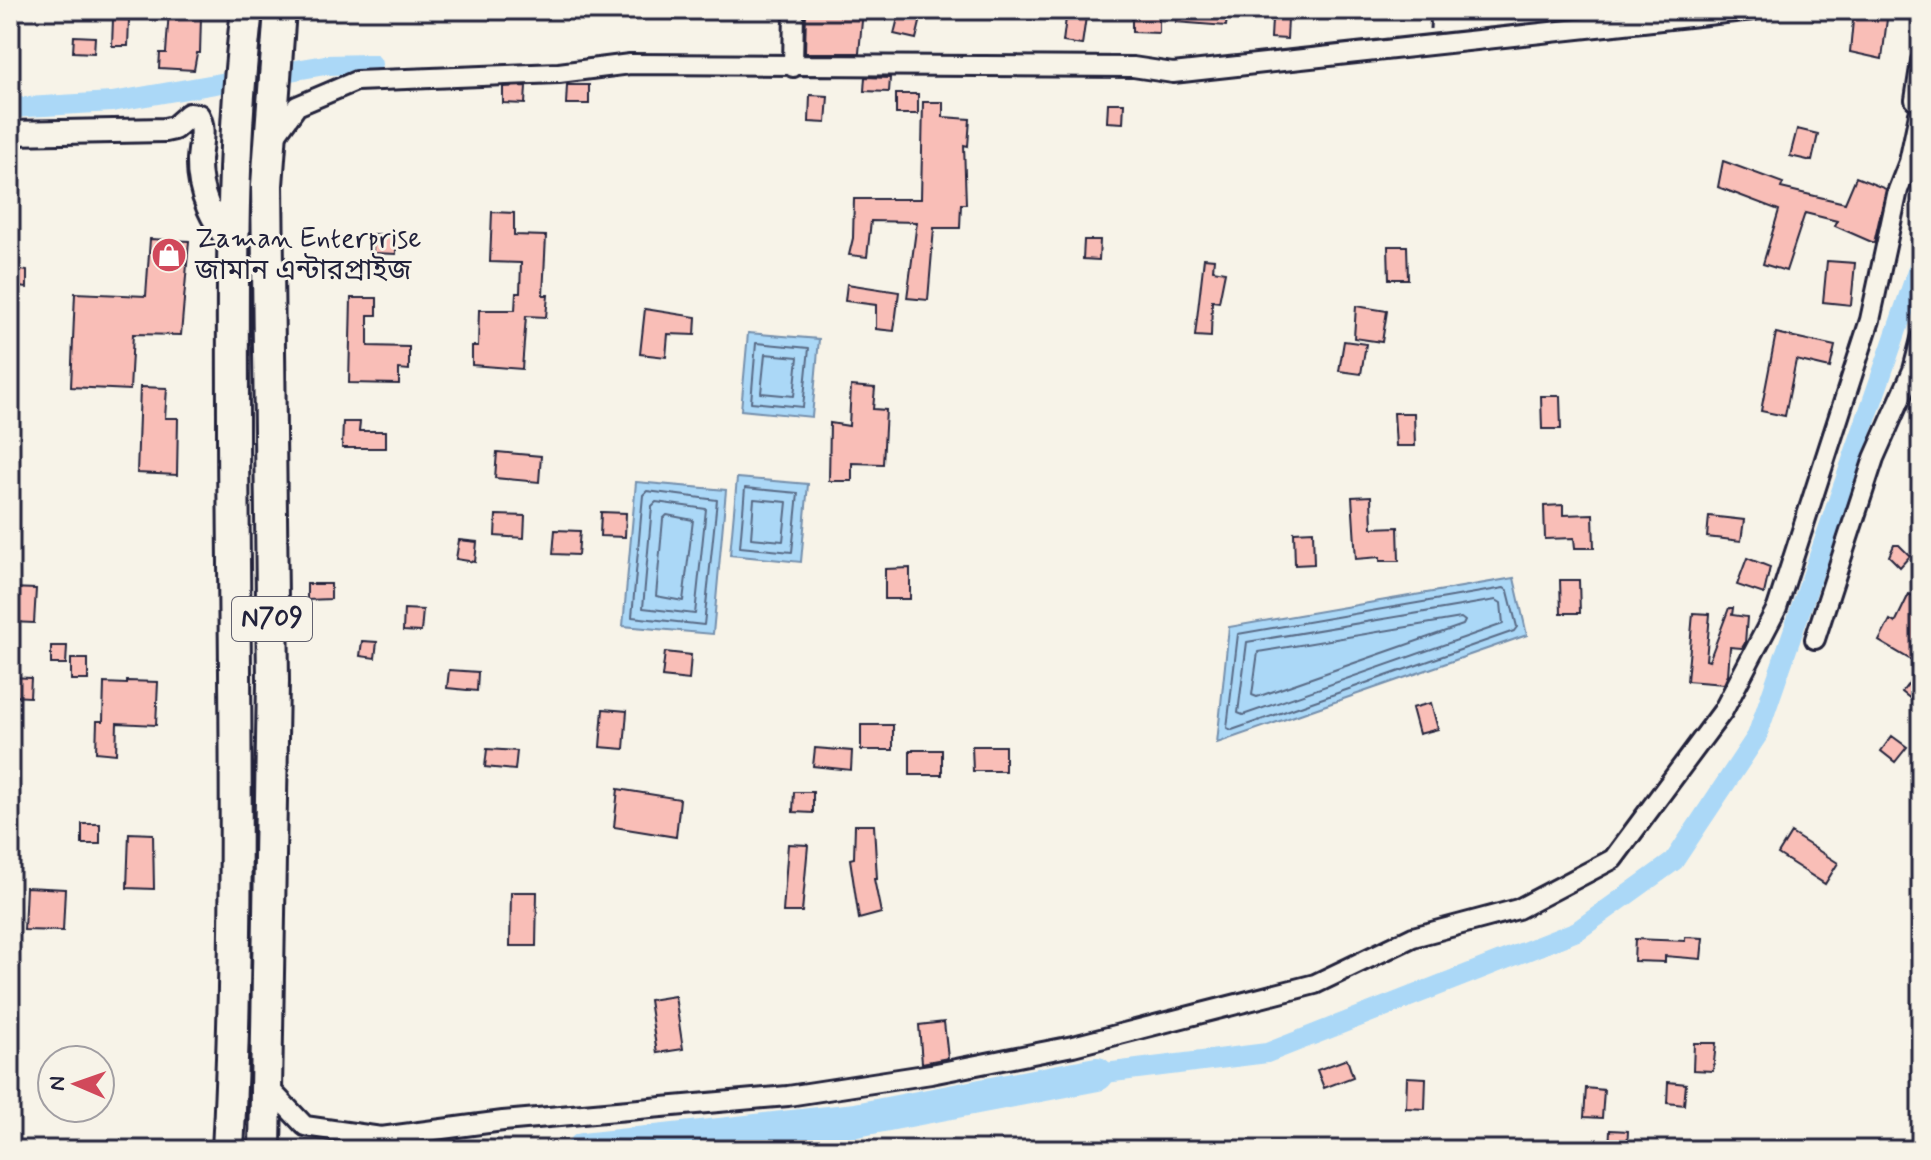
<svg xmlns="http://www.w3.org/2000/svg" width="1931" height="1160" font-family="Mynerve,'Noto Sans Bengali',sans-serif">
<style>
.water{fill:#abd8f7;stroke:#748fac;stroke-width:2}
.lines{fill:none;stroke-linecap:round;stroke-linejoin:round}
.shore{stroke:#596b86;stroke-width:2}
.canal{stroke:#abd8f7;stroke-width:20}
.river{stroke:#abd8f7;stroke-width:34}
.building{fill:#f9beb7;stroke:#22223b;stroke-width:2}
.minor-casing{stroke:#22223b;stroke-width:24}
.tertiary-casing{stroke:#22223b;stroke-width:28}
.trunk-casing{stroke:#22223b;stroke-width:36}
.path{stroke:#22223b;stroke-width:3;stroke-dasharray:8 6;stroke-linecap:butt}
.minor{stroke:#f7f3e8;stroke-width:18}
.tertiary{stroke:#f7f3e8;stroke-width:22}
.trunk{stroke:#f7f3e8;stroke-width:30}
.labels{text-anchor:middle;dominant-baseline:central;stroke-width:6;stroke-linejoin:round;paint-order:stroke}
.shield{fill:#f7f3e8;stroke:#62616f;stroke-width:2}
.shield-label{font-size:26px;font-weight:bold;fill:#22223b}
.poi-label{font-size:28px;fill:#22223b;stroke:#f7f3e8;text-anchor:start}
</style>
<rect width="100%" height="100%" fill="#f7f3e8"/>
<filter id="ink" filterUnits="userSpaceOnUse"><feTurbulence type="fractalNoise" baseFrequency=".0125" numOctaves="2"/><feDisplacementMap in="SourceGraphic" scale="16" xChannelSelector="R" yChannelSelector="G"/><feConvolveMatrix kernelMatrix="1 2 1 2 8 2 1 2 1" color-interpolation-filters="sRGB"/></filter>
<g filter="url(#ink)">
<!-- water -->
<path class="water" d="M 748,333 L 819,339 L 812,417 L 741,410 Z
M 737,478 L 808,484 L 801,562 L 730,555 Z
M 636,482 L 726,490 L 713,634 L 623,626 Z
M 1514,578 L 1527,635 L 1217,743 L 1229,627 Z"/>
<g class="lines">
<!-- shore -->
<path class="shore" d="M 756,343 L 809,348 L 803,407 L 751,402 Z
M 765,354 L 798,357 L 794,396 L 761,393 Z
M 745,488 L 798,493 L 792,552 L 740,547 Z
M 647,491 L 717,500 L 704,625 L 632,617 L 643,495 Z
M 754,499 L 787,502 L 783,541 L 751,538 Z
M 656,502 L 706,509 L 695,614 L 643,608 L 652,506 Z
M 667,515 L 693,520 L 683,601 L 656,596 L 663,519 Z
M 1504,588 L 1508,591 L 1517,627 L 1514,631 L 1232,730 L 1227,728 L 1238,634 Z
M 1496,600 L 1501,603 L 1503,624 L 1243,715 L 1238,713 L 1247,642 Z
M 1461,618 L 1465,621 L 1463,625 L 1257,697 L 1252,695 L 1258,652 Z"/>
<!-- canal -->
<path class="canal" d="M 10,108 L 112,102 L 325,65 L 372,64
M 1097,1074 L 1267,1053 L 1577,931 L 1674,861 L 1757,736 L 1921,260"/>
<!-- river -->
<path class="river" d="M 583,1150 L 856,1120 L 1097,1074"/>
</g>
<!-- building -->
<path class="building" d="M 169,10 L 196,10 L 196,17 L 201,17 L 200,53 L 197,53 L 194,70 L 159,68 L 160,53 L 166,53 Z
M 806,10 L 863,10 L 859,53 L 805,53 Z
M 900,10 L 923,10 L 916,39 L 894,34 Z
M 1067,10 L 1087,10 L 1082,45 L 1063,42 Z
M 1132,10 L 1159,10 L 1159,33 L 1132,32 Z
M 1177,10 L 1228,10 L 1226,26 L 1176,22 Z
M 1854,10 L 1888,11 L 1882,59 L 1850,52 Z
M 113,19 L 129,20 L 128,46 L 112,46 Z
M 1272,19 L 1288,19 L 1287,39 L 1271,38 Z
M 74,36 L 95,37 L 94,53 L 73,52 Z
M 865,77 L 890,78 L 889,92 L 864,91 Z
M 567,85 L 589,85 L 589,104 L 566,104 Z
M 526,86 L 525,104 L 503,103 L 503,87 Z
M 896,94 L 918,94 L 918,114 L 896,114 Z
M 810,95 L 828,96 L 826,123 L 809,122 Z
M 923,102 L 943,102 L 943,117 L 970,119 L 968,146 L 964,145 L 966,204 L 961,204 L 960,228 L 934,228 L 928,300 L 907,298 L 917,222 L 871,221 L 867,257 L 849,255 L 853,238 L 854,199 L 921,199 Z
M 1108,103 L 1124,103 L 1123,123 L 1107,122 Z
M 1797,129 L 1818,134 L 1812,161 L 1790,156 Z
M 1723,161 L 1783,183 L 1781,188 L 1845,203 L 1856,177 L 1886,189 L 1874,243 L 1835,226 L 1837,221 L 1805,213 L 1786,271 L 1763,264 L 1779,210 L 1718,187 Z
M 492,212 L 514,213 L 514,235 L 546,236 L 543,295 L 548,295 L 546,317 L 526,316 L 522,369 L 472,365 L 472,346 L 478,346 L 479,310 L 515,310 L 516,293 L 520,293 L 521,263 L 490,262 Z
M 373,234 L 396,234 L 396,254 L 373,253 Z
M 150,239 L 189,241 L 181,335 L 133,334 L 130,390 L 71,387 L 75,293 L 146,296 Z
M 1084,240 L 1100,240 L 1099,260 L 1083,259 Z
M 1388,246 L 1407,246 L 1408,279 L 1389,279 Z
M 1204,258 L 1214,259 L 1213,270 L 1225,272 L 1219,302 L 1212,301 L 1211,337 L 1195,336 Z
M 1827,261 L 1855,263 L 1851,305 L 1823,302 Z
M 10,268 L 27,271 L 27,288 L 10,286 Z
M 847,284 L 899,292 L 894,331 L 876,329 L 876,305 L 845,301 Z
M 351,298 L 377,298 L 377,315 L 368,315 L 368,346 L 409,347 L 409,370 L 399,369 L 399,384 L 349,383 Z
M 1356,306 L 1387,311 L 1382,342 L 1354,338 Z
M 645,309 L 696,317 L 695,335 L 668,334 L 666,357 L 640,354 Z
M 1776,333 L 1835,346 L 1830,368 L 1796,360 L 1785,416 L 1761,411 Z
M 1344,341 L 1366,344 L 1361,374 L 1339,371 Z
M 851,386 L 875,388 L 873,409 L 886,410 L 883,464 L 852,463 L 852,481 L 829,481 L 830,423 L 849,426 Z
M 140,387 L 167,388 L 165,418 L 178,418 L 177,475 L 137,473 Z
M 1541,396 L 1560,396 L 1561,429 L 1542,429 Z
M 1394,413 L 1414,413 L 1415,446 L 1396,446 Z
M 343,422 L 360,422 L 359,431 L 386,431 L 386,448 L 342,448 Z
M 497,452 L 541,456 L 539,482 L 495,478 Z
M 1371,496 L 1372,528 L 1398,527 L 1399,561 L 1380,561 L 1380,557 L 1356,559 L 1352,497 Z
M 1563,505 L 1563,515 L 1593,514 L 1594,548 L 1575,548 L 1574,538 L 1545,539 L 1544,506 Z
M 601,512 L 626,513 L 625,537 L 600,536 Z
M 496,515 L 525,516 L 524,538 L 495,536 Z
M 1709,516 L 1744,520 L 1741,541 L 1707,537 Z
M 555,530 L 580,531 L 578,555 L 553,554 Z
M 1313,531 L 1314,564 L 1295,565 L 1294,532 Z
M 459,540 L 477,542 L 475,562 L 456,559 Z
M 1894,545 L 1899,545 L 1910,556 L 1900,567 L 1889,556 Z
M 1747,558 L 1770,567 L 1764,594 L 1737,585 Z
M 910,568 L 910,599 L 885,599 L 885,569 Z
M 1560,580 L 1579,580 L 1580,613 L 1561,613 Z
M 307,584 L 331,584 L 331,599 L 307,600 Z
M 10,588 L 36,589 L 34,623 L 10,622 Z
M 1909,594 L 1921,601 L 1921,647 L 1913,661 L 1879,641 L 1890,620 L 1895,623 Z
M 1729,608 L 1733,608 L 1732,615 L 1747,617 L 1745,643 L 1742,648 L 1730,647 L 1728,675 L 1724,684 L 1687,681 L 1693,613 L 1710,614 L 1706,660 L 1709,661 Z
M 404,609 L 423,610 L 421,632 L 403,631 Z
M 362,641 L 377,642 L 375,658 L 360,656 Z
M 51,646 L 67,646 L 66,664 L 51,664 Z
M 665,652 L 691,655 L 689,680 L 662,677 Z
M 71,659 L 88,659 L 88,680 L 71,680 Z
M 1921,667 L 1921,707 L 1902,692 Z
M 449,670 L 478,672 L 477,691 L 447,688 Z
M 10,677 L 31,678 L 30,697 L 10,696 Z
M 127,681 L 158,682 L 156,725 L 117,723 L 116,754 L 96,752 L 97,721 L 103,721 L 104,683 L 127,684 Z
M 1431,703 L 1438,729 L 1419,734 L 1412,708 Z
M 603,709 L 627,711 L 624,749 L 600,747 Z
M 861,725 L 893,725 L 893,750 L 861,750 Z
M 1892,736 L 1907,747 L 1895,762 L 1881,751 Z
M 972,746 L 1005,746 L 1005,771 L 973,771 Z
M 815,748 L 852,751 L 851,770 L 813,766 Z
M 487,749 L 517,751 L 515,770 L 485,767 Z
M 910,750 L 942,750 L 942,775 L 910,775 Z
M 618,789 L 680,799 L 676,837 L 614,827 Z
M 794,792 L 813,792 L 813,813 L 793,812 Z
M 82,824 L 100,824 L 100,844 L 82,844 Z
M 855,825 L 874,825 L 877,879 L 874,879 L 881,913 L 859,919 L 850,859 L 854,858 Z
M 129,833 L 153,834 L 154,889 L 127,888 Z
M 1791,833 L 1838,863 L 1825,884 L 1778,854 Z
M 788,844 L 808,845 L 802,912 L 783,912 Z
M 26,887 L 65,889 L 63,931 L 24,930 Z
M 511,892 L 537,892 L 536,946 L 510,946 Z
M 1685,937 L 1703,938 L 1701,959 L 1665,956 L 1665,962 L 1634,961 L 1635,939 L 1685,941 Z
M 675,996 L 683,1049 L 657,1053 L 649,1000 Z
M 944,1022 L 948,1058 L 922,1063 L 919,1025 Z
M 1694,1043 L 1716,1043 L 1713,1071 L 1693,1070 Z
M 1347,1059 L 1353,1077 L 1324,1088 L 1317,1070 Z
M 1407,1077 L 1426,1078 L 1425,1109 L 1406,1108 Z
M 1668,1082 L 1686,1084 L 1684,1105 L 1667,1103 Z
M 1586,1088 L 1604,1090 L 1602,1118 L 1584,1117 Z
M 1610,1130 L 1628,1131 L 1627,1150 L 1609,1150 Z"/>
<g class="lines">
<defs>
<path id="minor" d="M 793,67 L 794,10
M 1915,100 L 1921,61
M 274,138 L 297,106 L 356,81 L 559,73 L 630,64 L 1133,67 L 1173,73 L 1753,10
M 1815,639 L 1874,458 L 1913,370 L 1921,339
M 267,1086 L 305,1126 L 381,1137 L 503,1121 L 788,1096 L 931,1074 L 1073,1046 L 1315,984 L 1413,937 L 1518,909 L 1613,859 L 1723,711 L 1777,608 L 1870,320 L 1898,190 L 1909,162 L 1919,114"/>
<path id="tertiary" d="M 10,133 L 165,130 L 174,128 L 189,115 L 198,116 C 205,129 200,145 199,160 C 198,195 213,221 233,248"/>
<path id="trunk" d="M 228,1150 C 241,911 234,671 233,432 C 233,291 230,150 247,10
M 265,1150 L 273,681 L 267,185 L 280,10"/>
</defs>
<!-- minor casing -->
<use href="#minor" class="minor-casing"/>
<!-- tertiary casing -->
<use href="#tertiary" class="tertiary-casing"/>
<!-- trunk casing -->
<use href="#trunk" class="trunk-casing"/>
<!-- path -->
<path class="path" d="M 1430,29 L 1431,10"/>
<!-- minor -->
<use href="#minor" class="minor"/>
<!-- tertiary -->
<use href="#tertiary" class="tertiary"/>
<!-- trunk -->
<use href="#trunk" class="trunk"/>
</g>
</g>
<!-- icons -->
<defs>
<symbol id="shop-disc" viewBox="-11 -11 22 22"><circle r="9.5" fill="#d1495b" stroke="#f7f3e8"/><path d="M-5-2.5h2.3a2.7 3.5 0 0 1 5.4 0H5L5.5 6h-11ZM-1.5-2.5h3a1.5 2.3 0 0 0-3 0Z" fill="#fff"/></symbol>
</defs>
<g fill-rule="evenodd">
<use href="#shop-disc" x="149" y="235" width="40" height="40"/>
</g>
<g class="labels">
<!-- shield labels -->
<rect class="shield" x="232" y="597" width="80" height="44" rx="6"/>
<g class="shield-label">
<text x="272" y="619">N709</text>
</g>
<!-- poi labels -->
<g class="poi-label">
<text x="195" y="239">Zaman Enterprise<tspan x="195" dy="32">জামান এন্টারপ্রাইজ</tspan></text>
</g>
</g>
<!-- margin -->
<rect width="1931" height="1160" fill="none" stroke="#f7f3e8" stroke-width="40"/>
<rect x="20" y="20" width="1891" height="1120" fill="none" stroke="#22223b" stroke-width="3" filter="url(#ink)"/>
<!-- north arrow -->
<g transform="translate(76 1084) rotate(272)"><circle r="38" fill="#f7f3e8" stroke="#a29fa3" stroke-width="2"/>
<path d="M0-6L14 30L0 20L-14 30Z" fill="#d1495b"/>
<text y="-12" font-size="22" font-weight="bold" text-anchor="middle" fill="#22223b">N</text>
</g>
</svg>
